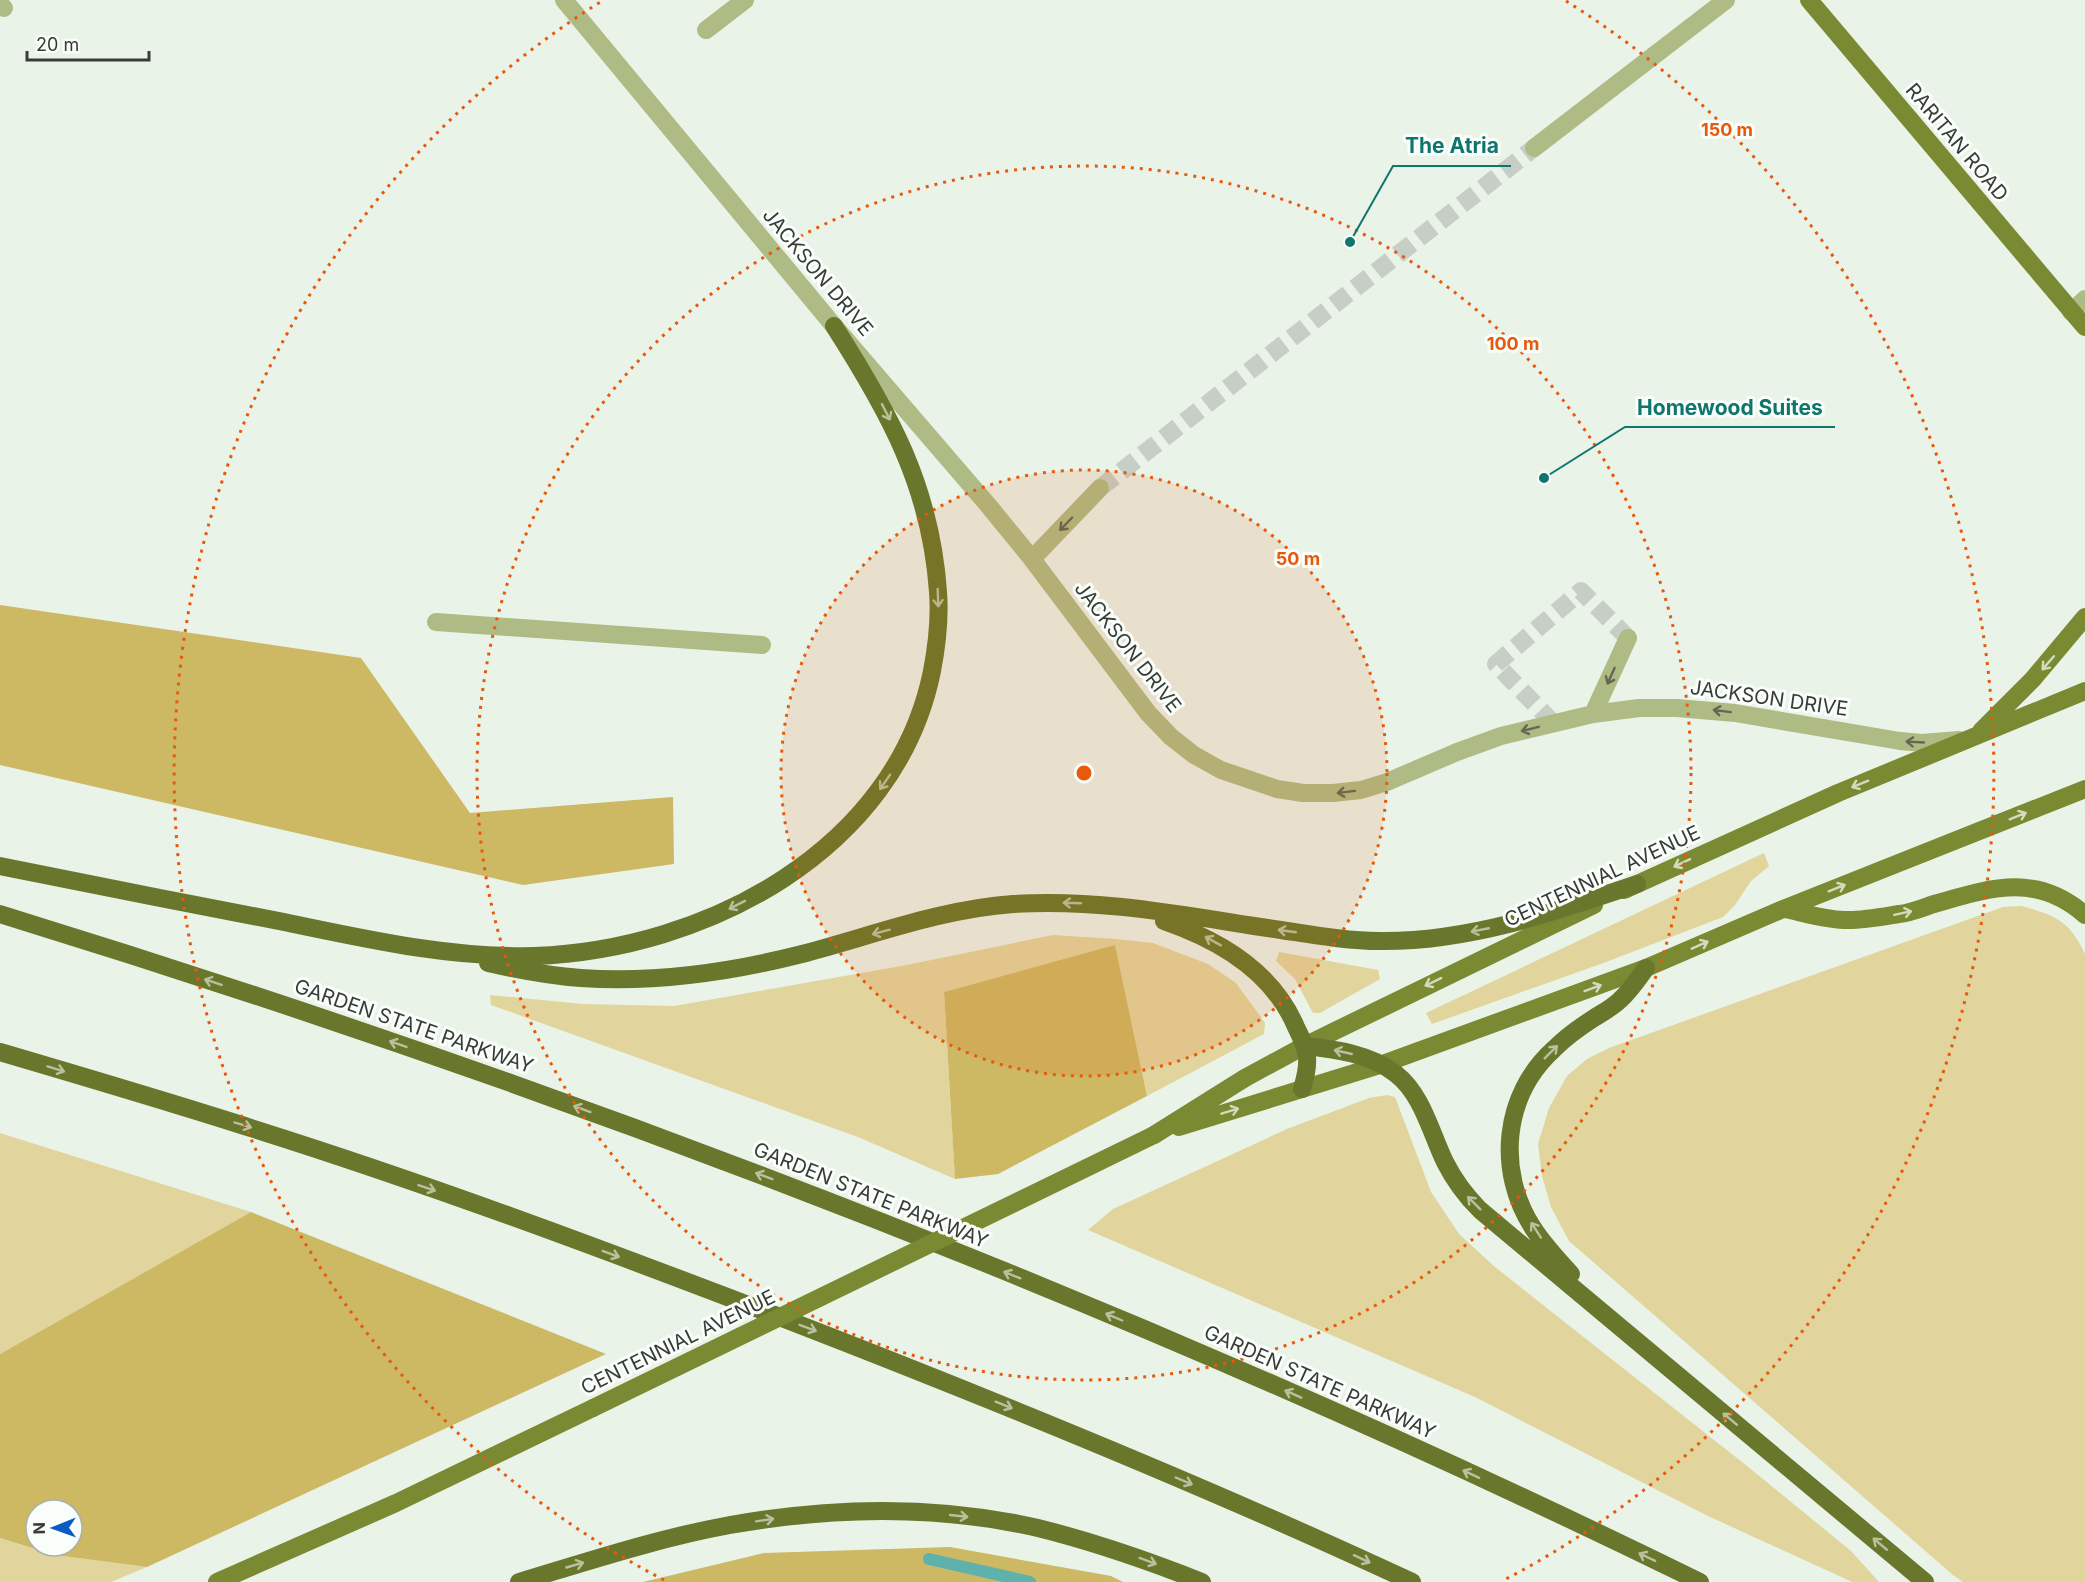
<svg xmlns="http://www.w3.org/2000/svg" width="2085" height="1582" font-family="Inter,sans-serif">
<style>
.green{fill:#e1d49d}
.forest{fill:#cdb863;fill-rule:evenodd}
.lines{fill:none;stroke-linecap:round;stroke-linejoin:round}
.stream{stroke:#5eb2ab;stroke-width:12}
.minor-tunnel{stroke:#c6cec5;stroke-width:18;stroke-dasharray:18 9;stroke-linecap:butt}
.minor{stroke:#aebb84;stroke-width:18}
.major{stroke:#798a32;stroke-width:18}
.highway{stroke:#68772c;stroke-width:18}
.major-bridge{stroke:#798a32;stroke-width:18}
.oneway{stroke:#b8c19d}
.oneway2{stroke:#616853}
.oneway3{stroke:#d3dbbe}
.ring{fill:none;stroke:#e8590c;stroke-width:3;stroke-dasharray:3 6}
.labels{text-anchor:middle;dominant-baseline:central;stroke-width:6;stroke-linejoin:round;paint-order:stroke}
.street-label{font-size:20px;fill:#383c38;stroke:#fafefa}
.centre{fill:#e8590c;stroke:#fafefa;stroke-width:3}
.ring-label{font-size:18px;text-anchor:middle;font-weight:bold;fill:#e8590c;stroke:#fafefa;stroke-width:6;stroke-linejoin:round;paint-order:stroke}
.leader{fill:none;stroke:#0f766e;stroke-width:2}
.callout-dot{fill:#0f766e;stroke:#fafefa;stroke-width:2}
.callout-label{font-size:21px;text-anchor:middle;font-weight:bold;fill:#0f766e;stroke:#fafefa;stroke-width:6;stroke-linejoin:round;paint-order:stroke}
</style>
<rect width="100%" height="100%" fill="#e9f3e8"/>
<!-- green -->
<path class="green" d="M 1764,853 L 1769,866 L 1751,881 L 1735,905 L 1723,917 L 1606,962 L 1432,1024 L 1426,1013 Z
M 2021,906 C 2055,915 2070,921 2085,954 L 2085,1582 L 1963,1582 L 1953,1575 L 1569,1241 L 1551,1207 L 1542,1176 L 1538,1144 L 1549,1108 L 1567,1076 L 1587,1059 L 1609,1048 L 2003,907 Z
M 1053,935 L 1116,939 L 1153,943 L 1208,964 L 1236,983 L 1265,1023 L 1264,1034 L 1147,1096 L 1115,946 L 944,992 L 955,1179 L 858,1137 L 491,1005 L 490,995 L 583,1004 L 674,1006 L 907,965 Z
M 1279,952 L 1378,970 L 1380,979 L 1320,1013 L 1313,1013 L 1295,979 L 1276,961 Z
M 1387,1095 L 1395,1097 L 1431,1192 L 1459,1234 L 1495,1267 L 1747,1466 L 1851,1551 L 1879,1582 L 1852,1582 L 1848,1580 L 1708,1516 L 1475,1397 L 1088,1230 L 1113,1209 L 1287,1129 L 1369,1098 Z
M 0,1133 L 251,1212 L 0,1354 Z
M 0,1538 L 55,1555 L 147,1567 L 111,1582 L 0,1582 Z"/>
<!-- forest -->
<path class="forest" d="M 0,605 L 361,658 L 470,813 L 673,797 L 674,864 L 523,885 L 0,765 Z
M 1115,945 L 1147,1096 L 998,1174 L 955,1179 L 944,992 Z
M 251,1212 L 606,1354 L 147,1567 L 55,1555 L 0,1538 L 0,1354 ZM 36,1510 L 72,1510 L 72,1546 L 36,1546 Z
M 950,1547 L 1111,1576 L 1123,1582 L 643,1582 L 764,1553 Z"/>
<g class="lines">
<!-- stream -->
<path class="stream" d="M 929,1559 L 1030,1582"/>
<!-- minor-tunnel -->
<path class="minor-tunnel" d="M 1100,488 L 1534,148
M 1553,723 L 1496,664 L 1581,591 L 1628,638"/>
<!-- minor -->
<path class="minor" d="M 564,0 L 834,326 L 988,505 L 1032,559 L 1148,713 L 1171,737 L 1194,755 L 1221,770 L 1277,789 L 1303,793 L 1333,793 L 1361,790 L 1387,782 L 1457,752 L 1501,736 L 1593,714 L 1639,708 L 1677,708 L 1735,713 L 1900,741 L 1922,743 L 1959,740
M 0,4 L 4,8
M 706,30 L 745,0
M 1534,148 L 1726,0
M 2071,312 L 2085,299
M 1032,559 L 1100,488
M 436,622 L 762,645
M 1593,714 L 1628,638"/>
<!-- major -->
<path class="major" d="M 1809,0 L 2085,327
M 1981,731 L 2033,679 L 2085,617
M 1624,890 L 1838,793 L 2085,691
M 1785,909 C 1804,913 1824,919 1844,920 C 1861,921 1881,917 1899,914 C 1910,913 1922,908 1934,904 C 1990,888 2036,872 2085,915
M 1179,1127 L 1380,1065 L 1646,968 L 1783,909 L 2085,789
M 1154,1135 L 1245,1078 L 1304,1046 L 1594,905
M 217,1582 L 396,1503 L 593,1408"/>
<!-- highway -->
<path class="highway" d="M 0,866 C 95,885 189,904 284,922 C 366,939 449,958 534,956 C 706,950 896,850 932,671 C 937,645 940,618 938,592 C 931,487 889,412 834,326
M 0,914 C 582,1093 1153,1314 1700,1582
M 1164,921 C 1219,940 1273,972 1296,1027 C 1301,1037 1306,1047 1307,1058 C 1308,1068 1305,1079 1302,1089
M 488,963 C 519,970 550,976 581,978 C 654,983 731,972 802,954 C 871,936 941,909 1013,904 C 1103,898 1192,917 1281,930 C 1314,935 1347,941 1380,941 C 1468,942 1555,912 1637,884
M 1304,1046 C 1335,1049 1371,1054 1396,1074 C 1422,1094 1431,1133 1445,1162 C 1454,1180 1466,1196 1480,1210 L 1925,1582
M 0,1052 C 85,1077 170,1102 254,1129 C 435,1186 613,1253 790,1321 C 999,1402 1208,1487 1412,1582
M 1571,1274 C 1558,1260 1544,1245 1533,1228 C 1496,1171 1503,1095 1554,1049 C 1566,1037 1580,1027 1594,1018 C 1602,1013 1613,1007 1620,1000 C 1630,991 1638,979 1646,968
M 519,1582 C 589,1561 659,1538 730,1525 C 831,1507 938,1505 1038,1528 C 1094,1542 1149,1561 1202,1582"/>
<!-- major-bridge -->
<path class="major-bridge" d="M 593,1408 L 1154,1135"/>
</g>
<!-- one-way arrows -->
<defs><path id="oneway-shaft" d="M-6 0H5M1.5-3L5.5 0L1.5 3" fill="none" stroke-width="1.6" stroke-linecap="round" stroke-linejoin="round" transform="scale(1.5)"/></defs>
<g class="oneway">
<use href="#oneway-shaft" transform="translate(886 412) rotate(63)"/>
<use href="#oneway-shaft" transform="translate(938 598) rotate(88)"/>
<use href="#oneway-shaft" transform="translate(885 782) rotate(125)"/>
<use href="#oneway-shaft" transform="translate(1072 903) rotate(-178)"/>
<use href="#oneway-shaft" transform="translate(737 905) rotate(153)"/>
<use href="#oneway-shaft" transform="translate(1480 930) rotate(169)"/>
<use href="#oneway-shaft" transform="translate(1287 931) rotate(-172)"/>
<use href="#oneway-shaft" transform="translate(881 932) rotate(165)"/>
<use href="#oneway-shaft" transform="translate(1213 941) rotate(-151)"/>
<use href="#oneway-shaft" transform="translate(213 982) rotate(-162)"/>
<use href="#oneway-shaft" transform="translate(398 1044) rotate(-161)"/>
<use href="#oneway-shaft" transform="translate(1343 1052) rotate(-167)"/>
<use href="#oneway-shaft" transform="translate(1551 1052) rotate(-45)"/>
<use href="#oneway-shaft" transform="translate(56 1069) rotate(17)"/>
<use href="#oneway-shaft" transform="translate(582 1109) rotate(-160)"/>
<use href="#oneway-shaft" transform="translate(243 1125) rotate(17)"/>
<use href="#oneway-shaft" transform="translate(764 1176) rotate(-159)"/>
<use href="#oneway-shaft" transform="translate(427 1188) rotate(19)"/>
<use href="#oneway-shaft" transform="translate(1474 1203) rotate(-135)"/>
<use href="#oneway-shaft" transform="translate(1536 1230) rotate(-123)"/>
<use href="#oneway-shaft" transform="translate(611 1254) rotate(20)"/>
<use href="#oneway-shaft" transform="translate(1012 1275) rotate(-158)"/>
<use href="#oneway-shaft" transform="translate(1114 1317) rotate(-157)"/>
<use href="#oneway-shaft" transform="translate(808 1328) rotate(21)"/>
<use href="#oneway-shaft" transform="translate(1293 1394) rotate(-156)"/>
<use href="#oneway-shaft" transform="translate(1004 1405) rotate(22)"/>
<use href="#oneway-shaft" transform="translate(1730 1419) rotate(-140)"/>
<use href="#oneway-shaft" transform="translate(1471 1474) rotate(-155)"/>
<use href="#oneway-shaft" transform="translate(1184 1481) rotate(23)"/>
<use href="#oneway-shaft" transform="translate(959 1516) rotate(6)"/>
<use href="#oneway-shaft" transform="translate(765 1520) rotate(-9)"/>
<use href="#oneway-shaft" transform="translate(1880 1544) rotate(-140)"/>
<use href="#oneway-shaft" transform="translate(1647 1557) rotate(-154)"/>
<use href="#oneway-shaft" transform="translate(1362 1559) rotate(25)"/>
<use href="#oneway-shaft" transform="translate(1148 1561) rotate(20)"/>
<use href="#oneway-shaft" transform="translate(575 1565) rotate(-16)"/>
</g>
<g class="oneway2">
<use href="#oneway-shaft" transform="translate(1066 524) rotate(134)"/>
<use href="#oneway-shaft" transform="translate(1611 676) rotate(114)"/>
<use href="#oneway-shaft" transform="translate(1722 711) rotate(-173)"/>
<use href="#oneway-shaft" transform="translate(1530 729) rotate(166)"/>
<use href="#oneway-shaft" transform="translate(1915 742) rotate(-177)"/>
<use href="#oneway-shaft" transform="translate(1346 792) rotate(173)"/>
</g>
<g class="oneway3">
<use href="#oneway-shaft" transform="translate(2048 663) rotate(131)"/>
<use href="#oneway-shaft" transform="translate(1860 784) rotate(158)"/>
<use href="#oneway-shaft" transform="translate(2018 816) rotate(-22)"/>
<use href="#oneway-shaft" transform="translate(1682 863) rotate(155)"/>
<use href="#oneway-shaft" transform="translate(1837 888) rotate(-22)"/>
<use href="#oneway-shaft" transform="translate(1903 913) rotate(-12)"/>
<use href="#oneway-shaft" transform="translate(1700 945) rotate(-24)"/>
<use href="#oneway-shaft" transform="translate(1433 982) rotate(154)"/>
<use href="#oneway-shaft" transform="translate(1593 988) rotate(-20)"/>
<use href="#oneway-shaft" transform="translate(1230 1111) rotate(-17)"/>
</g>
<!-- distance rings -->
<circle cx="1084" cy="773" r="303" fill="#e8590c" fill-opacity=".12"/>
<g class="ring">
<circle cx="1084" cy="773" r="303"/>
<circle cx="1084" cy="773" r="607"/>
<path d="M664 1580A910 910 0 0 1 602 1M1566 1A910 910 0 0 1 1504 1580"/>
</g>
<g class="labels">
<!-- street labels -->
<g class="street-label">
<text transform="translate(1957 142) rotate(50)">RARITAN ROAD</text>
<text transform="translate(818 272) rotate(50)">JACKSON DRIVE</text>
<text transform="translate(1128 647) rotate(52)">JACKSON DRIVE</text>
<text transform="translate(1769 698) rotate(8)">JACKSON DRIVE</text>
<text transform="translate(1602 876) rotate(-25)">CENTENNIAL AVENUE</text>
<text transform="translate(414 1026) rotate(19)">GARDEN STATE PARKWAY</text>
<text transform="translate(871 1195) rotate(22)">GARDEN STATE PARKWAY</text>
<text transform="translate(678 1342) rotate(-26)">CENTENNIAL AVENUE</text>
<text transform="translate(1320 1382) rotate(24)">GARDEN STATE PARKWAY</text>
</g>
</g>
<circle cx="1084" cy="773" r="9" class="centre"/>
<g class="ring-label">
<text x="1727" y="136">150 m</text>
<text x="1513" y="350">100 m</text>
<text x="1298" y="565">50 m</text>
</g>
<!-- callouts -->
<path class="leader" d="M1350 242L1393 166H1511M1544 478L1625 427H1835"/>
<g class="callout-dot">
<circle cx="1350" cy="242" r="6"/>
<circle cx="1544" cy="478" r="6"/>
</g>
<g class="callout-label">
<text x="1452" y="153">The Atria</text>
<text x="1730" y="415">Homewood Suites</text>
</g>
<!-- north arrow -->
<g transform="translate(54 1528) rotate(269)"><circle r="28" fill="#fafefa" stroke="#acb0ac" stroke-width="1.5"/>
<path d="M0-4.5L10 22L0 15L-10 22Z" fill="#0a5cc5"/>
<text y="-9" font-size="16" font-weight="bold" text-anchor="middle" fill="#383c38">N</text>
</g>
<!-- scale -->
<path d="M27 51v9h122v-9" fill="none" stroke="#383c38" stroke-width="3"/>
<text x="36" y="51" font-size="18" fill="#383c38" stroke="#fafefa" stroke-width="4.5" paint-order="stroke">20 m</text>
</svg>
